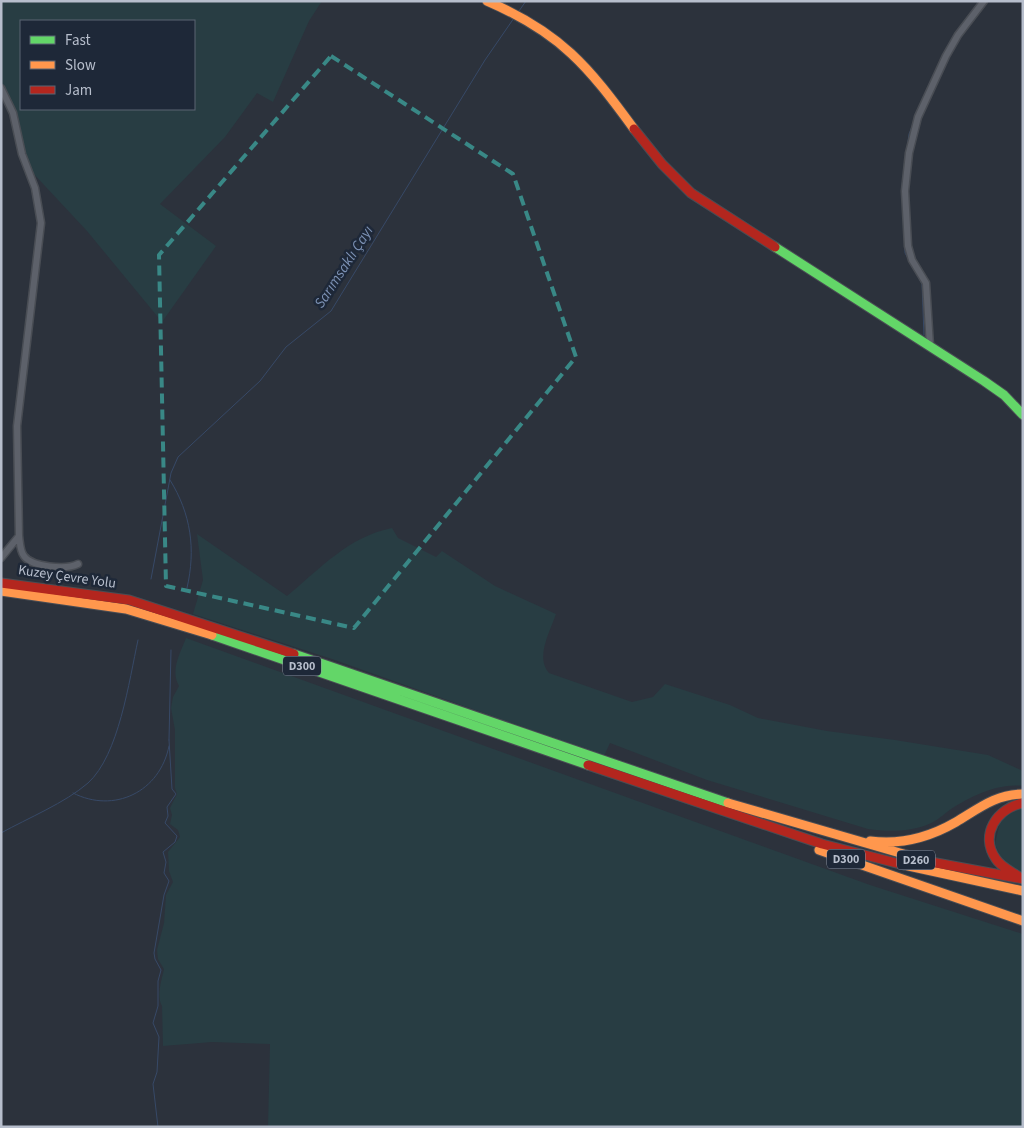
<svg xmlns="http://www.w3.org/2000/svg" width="1024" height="1128" font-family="'Source Sans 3',sans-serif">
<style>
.green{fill:#283d43;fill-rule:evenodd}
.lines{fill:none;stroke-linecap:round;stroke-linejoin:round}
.stream{stroke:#374967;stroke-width:1}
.street-casing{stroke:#494d54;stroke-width:9}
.fast-casing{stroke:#494d54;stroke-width:11}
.slow-casing{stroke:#494d54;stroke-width:11}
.jam-casing{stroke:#494d54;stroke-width:11}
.street{stroke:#5d616a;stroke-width:6}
.fast{stroke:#63d668;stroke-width:9}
.slow{stroke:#ff974d;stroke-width:9}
.jam{stroke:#b3261e;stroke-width:9}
.marked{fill:none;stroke:#398886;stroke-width:4;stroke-dasharray:10 6;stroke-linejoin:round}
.labels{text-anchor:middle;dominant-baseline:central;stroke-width:5;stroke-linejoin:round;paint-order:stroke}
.shield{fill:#1e2838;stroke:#8991a0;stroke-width:1}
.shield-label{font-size:12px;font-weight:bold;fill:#b7becc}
.street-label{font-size:14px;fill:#b7becc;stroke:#1e2838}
.water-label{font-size:15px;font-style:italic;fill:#7d92b5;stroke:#1e2838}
</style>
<rect width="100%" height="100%" fill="#2c323c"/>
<!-- green -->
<path class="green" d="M 1,1 L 322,1 L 309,21 L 273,102 L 257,93 L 225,137 L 160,204 L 216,246 L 162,322 L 87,231 L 31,171 L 23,147 L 17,117 L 1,87 ZM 21,21 L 194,21 L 194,109 L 21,109 Z
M 392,528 L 398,538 L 436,557 L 442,551 L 495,586 L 556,614 C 550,632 535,657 549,673 L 632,702 L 653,697 L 665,684 L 730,705 L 758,718 L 827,731 L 895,740 L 988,755 L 1023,771 L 1023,786 C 998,783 972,796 951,809 C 944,814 937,821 929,824 C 910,832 888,832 868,829 L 707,780 L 610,743 L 604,756 L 332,659 L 193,614 L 203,580 L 197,534 L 287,596 C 321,568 348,537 392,528 Z
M 186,638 L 870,885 L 1023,934 L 1023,1127 L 268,1127 L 270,1044 L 212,1042 L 163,1046 L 162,1006 C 156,996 162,979 164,969 L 158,959 L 157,950 L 164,923 L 166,895 L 173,882 L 169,871 L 168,852 L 180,837 L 178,830 L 170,824 L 172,815 L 170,808 L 177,794 L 175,788 L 175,730 L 171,708 L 173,697 L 179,686 C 170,670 180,654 186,638 Z
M 1023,808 L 1023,875 L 1004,865 L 995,844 L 1000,822 L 1008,814 Z"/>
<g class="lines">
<!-- stream -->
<path class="stream" d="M 519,11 L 526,1
M 937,68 L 950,42 L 979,1
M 902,186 L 909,134 L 920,106
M 903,208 L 905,253 L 922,284 L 924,335
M 170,480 C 191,514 196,549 187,588
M 151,579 L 171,473 L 178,457 L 260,381 L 286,347 L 331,311 L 485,60 L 514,18
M 169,740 L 171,650
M 73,793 C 114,814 160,792 169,746
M 1,833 C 28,818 65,803 88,783 C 119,755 129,681 138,640
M 158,1127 L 153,1084 L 157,1072 L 159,1037 L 153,1023 L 158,1006 L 158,981 L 161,970 L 155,959 L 154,953 L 164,895 L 169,881 L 164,873 L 166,862 L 163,852 L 175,842 L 177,836 L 165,823 L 168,816 L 167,807 L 176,794 L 172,789 L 169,740"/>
<defs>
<path id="street" d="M 1,88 L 13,113 L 22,154 L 35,188 L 41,223 L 17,426 L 19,536 C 20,543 20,551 24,556 C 32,567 66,570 78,564
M 930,346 L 926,283 L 912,260 L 908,246 L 905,191 L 909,153 L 918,117 L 946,56 L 958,35 L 984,1
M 1,558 L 19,536"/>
<path id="fast" d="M 775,247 L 984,381 L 1004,395 L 1023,415
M 212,635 L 588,765
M 294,654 L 728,803"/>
<path id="slow" d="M 487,1 C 561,33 588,66 634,129
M 1,591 L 126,609 L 212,635
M 728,803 L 931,862
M 870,841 C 900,845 930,837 956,822 C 978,809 996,794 1023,794
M 819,850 L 1023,921
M 904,865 L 1023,891"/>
<path id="jam" d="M 634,129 L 662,164 L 691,193 L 775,247
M 1,583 L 129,600 L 294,654
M 588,765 L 822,844 L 904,865
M 931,862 L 1023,879
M 1018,876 C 1011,871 1001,867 996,859 C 979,835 997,808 1023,803"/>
</defs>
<!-- street casing -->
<use href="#street" class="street-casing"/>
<!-- fast casing -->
<use href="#fast" class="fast-casing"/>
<!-- slow casing -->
<use href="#slow" class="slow-casing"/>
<!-- jam casing -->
<use href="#jam" class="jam-casing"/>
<!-- street -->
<use href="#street" class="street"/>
<!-- fast -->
<use href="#fast" class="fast"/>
<!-- slow -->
<use href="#slow" class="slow"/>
<!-- jam -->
<use href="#jam" class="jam"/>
</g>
<!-- marked area -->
<path class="marked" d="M 331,56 L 513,174 L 576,357 L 354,628 L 166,586 L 159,255 Z"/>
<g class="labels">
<!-- shield labels -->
<g class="shield">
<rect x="283" y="656.5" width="38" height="19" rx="4"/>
<rect x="827" y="849.5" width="38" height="19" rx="4"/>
<rect x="897" y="850.5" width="38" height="19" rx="4"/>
</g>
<g class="shield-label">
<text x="302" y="666">D300</text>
<text x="846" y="859">D300</text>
<text x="916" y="860">D260</text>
</g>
<!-- street labels -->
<g class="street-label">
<text transform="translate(67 577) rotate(8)">Kuzey Çevre Yolu</text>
</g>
<!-- water labels -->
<g class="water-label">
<text transform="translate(344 267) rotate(-57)">Sarımsaklı Çayı</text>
</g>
</g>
<!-- border -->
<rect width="1024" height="1128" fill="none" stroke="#b7becc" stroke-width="5"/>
<!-- legend -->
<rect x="20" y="20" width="175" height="90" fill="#1e2838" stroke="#5b6473"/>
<rect x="30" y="36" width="25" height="8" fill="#63d668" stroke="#5b6473"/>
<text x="65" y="45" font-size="15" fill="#b7becc">Fast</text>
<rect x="30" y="61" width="25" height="8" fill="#ff974d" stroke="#5b6473"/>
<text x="65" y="70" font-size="15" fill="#b7becc">Slow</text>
<rect x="30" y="86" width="25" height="8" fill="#b3261e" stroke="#5b6473"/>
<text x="65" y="95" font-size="15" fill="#b7becc">Jam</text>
</svg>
